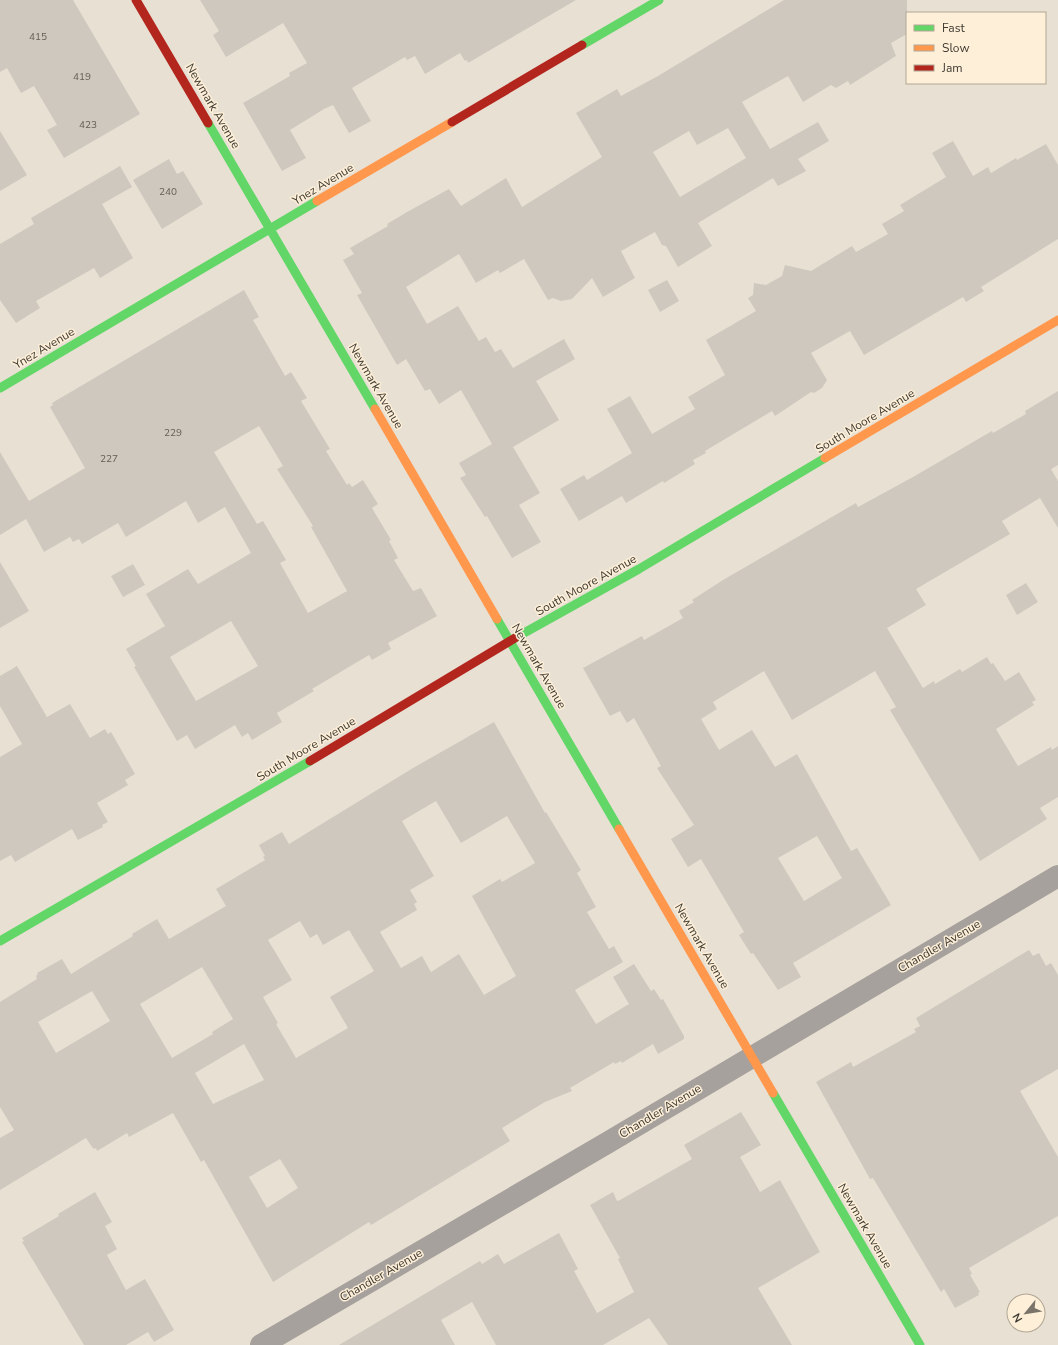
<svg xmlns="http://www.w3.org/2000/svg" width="1058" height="1345" font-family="'Nunito Sans',sans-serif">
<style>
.building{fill:#cec8be;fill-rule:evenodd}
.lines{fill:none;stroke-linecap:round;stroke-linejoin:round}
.street{stroke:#a6a19c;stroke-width:22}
.fast{stroke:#63d668;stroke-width:9}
.slow{stroke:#ff974d;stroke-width:9}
.jam{stroke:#b3261e;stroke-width:9}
.labels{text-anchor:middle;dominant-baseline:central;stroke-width:3;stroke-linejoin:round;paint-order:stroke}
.number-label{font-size:10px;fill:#635e54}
.street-label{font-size:12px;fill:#3f3a31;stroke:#fdefd8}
</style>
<rect width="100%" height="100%" fill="#e8e0d3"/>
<!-- building -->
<path class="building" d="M 0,0 L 73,0 L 140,114 L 64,158 L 47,130 L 57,125 L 34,86 L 21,93 L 7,68 L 0,72 Z
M 200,0 L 576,0 L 468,63 L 467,60 L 465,61 L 460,53 L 425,74 L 415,56 L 407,60 L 405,57 L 352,88 L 371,121 L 349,133 L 333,105 L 324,109 L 290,130 L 306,158 L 282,171 L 243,103 L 290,76 L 289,73 L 307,63 L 283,23 L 226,57 L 213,35 L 219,31 Z
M 784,0 L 907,0 L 907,34 L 891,43 L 896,56 L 850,85 L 848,81 L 836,88 L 831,85 L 803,102 L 788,76 L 742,102 L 770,149 L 818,122 L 829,141 L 798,159 L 806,171 L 778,186 L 773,178 L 698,223 L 712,246 L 678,267 L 666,246 L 662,245 L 655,232 L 621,251 L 635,278 L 603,297 L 592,278 L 572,299 L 561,301 L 553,298 L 548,300 L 524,259 L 500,273 L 498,270 L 476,283 L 459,254 L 406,287 L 427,324 L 458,306 L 479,341 L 486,337 L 495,352 L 501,349 L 513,368 L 564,339 L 575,359 L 536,381 L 559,420 L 513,447 L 540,493 L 519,505 L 541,542 L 512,558 L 487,516 L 485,517 L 460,478 L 466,475 L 459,463 L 492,444 L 461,390 L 439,404 L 430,389 L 425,391 L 406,359 L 397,365 L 357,295 L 362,293 L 343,260 L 354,254 L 350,248 L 388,226 L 387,224 L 407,212 L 449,189 L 461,206 L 506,178 L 522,207 L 602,157 L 576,113 L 617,89 L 621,96 L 658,76 ZM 728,128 L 746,158 L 680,197 L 653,152 L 689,131 L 697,145 Z
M 0,131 L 27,175 L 0,191 Z
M 953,141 L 973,176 L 988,167 L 991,173 L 1016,158 L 1017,160 L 1046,144 L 1058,165 L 1058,239 L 981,287 L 984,291 L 966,302 L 963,297 L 864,355 L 850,331 L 811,353 L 827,380 L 822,388 L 814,393 L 811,392 L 775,416 L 772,411 L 705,451 L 706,453 L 693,460 L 695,464 L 664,483 L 663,481 L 626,503 L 622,496 L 579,521 L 560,489 L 584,475 L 587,480 L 632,453 L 607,409 L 630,396 L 652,434 L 695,409 L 688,397 L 725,375 L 706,340 L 756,311 L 748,298 L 753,295 L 754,283 L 766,285 L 782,276 L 785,265 L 811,271 L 852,246 L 856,252 L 888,234 L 882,224 L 904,211 L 900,205 L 946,177 L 932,153 Z
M 169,159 L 177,174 L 183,171 L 203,204 L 162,229 L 133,180 Z
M 120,166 L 132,187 L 102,204 L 133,258 L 100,278 L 94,268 L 36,301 L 40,308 L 16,323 L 0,300 L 0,244 L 34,224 L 31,218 Z
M 667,280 L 679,301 L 660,312 L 648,290 Z
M 244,290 L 259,317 L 253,320 L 285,376 L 291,372 L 307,398 L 301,401 L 330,449 L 326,451 L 347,485 L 349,483 L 352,487 L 363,480 L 378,504 L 372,508 L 391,540 L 389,541 L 398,558 L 394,560 L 413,591 L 421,588 L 437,616 L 388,643 L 391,649 L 372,660 L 369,655 L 312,689 L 314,691 L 277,713 L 282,722 L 252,740 L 248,733 L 242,737 L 235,725 L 195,749 L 187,735 L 177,741 L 134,667 L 136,666 L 126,649 L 165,626 L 146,594 L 188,569 L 198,584 L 251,553 L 225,507 L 198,523 L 186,501 L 126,537 L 118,523 L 82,544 L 79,539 L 73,542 L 70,537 L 44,552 L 26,519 L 0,535 L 0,452 L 29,501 L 85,468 L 50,407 L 53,405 L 52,403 ZM 259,426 L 283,466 L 277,469 L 313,526 L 311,527 L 347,591 L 308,613 L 280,563 L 286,560 L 263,521 L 257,524 L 214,452 ZM 231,621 L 258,666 L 196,701 L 170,657 Z
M 1058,391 L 1058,465 L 1051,469 L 1058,481 L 1058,528 L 1040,498 L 1002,521 L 1010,534 L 916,589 L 926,605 L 887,628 L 923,688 L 934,681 L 935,684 L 960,669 L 962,672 L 987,657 L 991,664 L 993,663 L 1005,681 L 1019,672 L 1036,700 L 1032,702 L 1034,705 L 996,729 L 1018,766 L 1051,747 L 1052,750 L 1058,746 L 1058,797 L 1040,808 L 1047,819 L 980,861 L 890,710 L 896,707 L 875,671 L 792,720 L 764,671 L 713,702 L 717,709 L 701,719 L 719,750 L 752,730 L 775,767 L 797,754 L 851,851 L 857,848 L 891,905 L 793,963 L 801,977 L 778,990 L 753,953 L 751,954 L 739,935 L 744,932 L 701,859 L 688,867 L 671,839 L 694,825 L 657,768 L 661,766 L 634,718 L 627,723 L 620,711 L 610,716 L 583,668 L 642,636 L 644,640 L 683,618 L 679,611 L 694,602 L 692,600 L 723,580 L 856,503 L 858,507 L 913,477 L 992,431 L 993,433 L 1026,414 L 1025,411 ZM 817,836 L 842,878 L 804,901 L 778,858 Z
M 0,562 L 29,611 L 0,628 Z
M 133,564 L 145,585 L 123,597 L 111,576 Z
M 1026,583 L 1038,602 L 1017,615 L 1006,595 Z
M 17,666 L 47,717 L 70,704 L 90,738 L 105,729 L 108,734 L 111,732 L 135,774 L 125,780 L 128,785 L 97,803 L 108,822 L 102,825 L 103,827 L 78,840 L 72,829 L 15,862 L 11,855 L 0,861 L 0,757 L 22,744 L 0,706 L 0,676 Z
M 494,722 L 545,813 L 546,812 L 581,870 L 577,873 L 596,907 L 587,912 L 609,949 L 614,946 L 623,962 L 575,990 L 596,1024 L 629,1004 L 613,977 L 634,964 L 651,991 L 654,989 L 661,1000 L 663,999 L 684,1036 L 684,1039 L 658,1054 L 653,1044 L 622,1063 L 621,1061 L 615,1064 L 614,1062 L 570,1088 L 572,1091 L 545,1102 L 502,1128 L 510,1141 L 371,1225 L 369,1222 L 273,1282 L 204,1160 L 201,1162 L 173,1113 L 129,1137 L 127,1133 L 97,1151 L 96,1148 L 94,1149 L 92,1147 L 86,1138 L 0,1190 L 0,1138 L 14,1130 L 0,1107 L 0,1002 L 37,979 L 36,976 L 38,974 L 37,973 L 62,959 L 71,974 L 133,936 L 132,934 L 157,919 L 169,939 L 226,906 L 216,889 L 265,860 L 263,857 L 265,856 L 259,845 L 282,832 L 289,844 L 413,768 ZM 436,801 L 461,843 L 507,816 L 535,863 L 502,882 L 500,879 L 472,896 L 516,976 L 484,995 L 459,954 L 431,972 L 422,956 L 401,968 L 380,932 L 417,910 L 414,904 L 417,902 L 410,890 L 434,876 L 402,821 ZM 300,921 L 310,938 L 317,934 L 323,945 L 349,930 L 374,971 L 330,997 L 348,1028 L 296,1058 L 276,1024 L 278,1023 L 263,997 L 292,980 L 268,940 ZM 202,967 L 233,1019 L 212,1032 L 213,1034 L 172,1058 L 140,1004 ZM 92,991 L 110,1021 L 56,1053 L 38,1022 ZM 244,1044 L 264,1080 L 213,1104 L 195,1073 ZM 280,1159 L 298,1188 L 267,1208 L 249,1177 Z
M 1029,950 L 1033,956 L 1039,953 L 1046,966 L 1051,963 L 1058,975 L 1058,1069 L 1020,1091 L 1058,1157 L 1058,1216 L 969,1268 L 972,1274 L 970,1275 L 980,1292 L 978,1293 L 979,1295 L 955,1308 L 944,1289 L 941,1292 L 873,1178 L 870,1179 L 816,1082 L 851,1062 L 853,1067 L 916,1032 L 914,1029 L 920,1026 L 916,1018 Z
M 741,1112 L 761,1145 L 740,1157 L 760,1192 L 780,1180 L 820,1252 L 758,1288 L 792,1345 L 668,1345 L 649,1318 L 603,1345 L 496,1345 L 472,1302 L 441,1320 L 455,1345 L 339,1345 L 480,1261 L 482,1264 L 498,1254 L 504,1264 L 559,1233 L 578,1269 L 574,1271 L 597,1313 L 634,1292 L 618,1259 L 620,1258 L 590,1205 L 613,1192 L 617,1201 L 620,1200 L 692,1159 L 684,1145 Z
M 95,1192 L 112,1222 L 105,1226 L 117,1249 L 107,1255 L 126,1290 L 145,1279 L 174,1330 L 154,1342 L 148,1332 L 126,1345 L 84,1345 L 22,1242 L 24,1241 L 22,1238 L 59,1216 L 58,1214 Z"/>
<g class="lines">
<!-- street -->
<path class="street" d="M 261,1345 L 607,1143 L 1058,876"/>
<!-- fast -->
<path class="fast" d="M 582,45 L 659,0
M 208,123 L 375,409
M 0,388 L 317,201
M 497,619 L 619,829
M 515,638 L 639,569 L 825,458
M 0,941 L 310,761
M 773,1093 L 920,1345"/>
<!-- slow -->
<path class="slow" d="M 317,201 L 452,122
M 375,409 L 497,619
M 825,458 L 1058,320
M 619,829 L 773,1093"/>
<!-- jam -->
<path class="jam" d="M 136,0 L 208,123
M 452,122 L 582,45
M 310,761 L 515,638"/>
</g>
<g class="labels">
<!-- number labels -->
<g class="number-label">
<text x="38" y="37">415</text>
<text x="82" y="77">419</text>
<text x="88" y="125">423</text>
<text x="168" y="192">240</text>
<text x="173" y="433">229</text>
<text x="109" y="459">227</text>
</g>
<!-- street labels -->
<g class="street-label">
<text transform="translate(213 106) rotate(60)">Newmark Avenue</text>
<text transform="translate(323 184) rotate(-31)">Ynez Avenue</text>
<text transform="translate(44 348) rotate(-31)">Ynez Avenue</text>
<text transform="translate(376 386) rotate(60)">Newmark Avenue</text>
<text transform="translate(865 421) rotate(-31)">South Moore Avenue</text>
<text transform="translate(586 585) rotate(-29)">South Moore Avenue</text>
<text transform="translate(539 666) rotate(60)">Newmark Avenue</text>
<text transform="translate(306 749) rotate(-31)">South Moore Avenue</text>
<text transform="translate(702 946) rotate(60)">Newmark Avenue</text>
<text transform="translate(939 946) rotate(-30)">Chandler Avenue</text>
<text transform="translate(660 1111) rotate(-31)">Chandler Avenue</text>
<text transform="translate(865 1226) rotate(60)">Newmark Avenue</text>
<text transform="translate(381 1275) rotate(-30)">Chandler Avenue</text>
</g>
</g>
<!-- legend -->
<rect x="906" y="12" width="140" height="72" fill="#fdefd8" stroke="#b1a795"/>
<rect x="914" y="25" width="20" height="6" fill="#63d668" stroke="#b1a795"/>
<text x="942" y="32" font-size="12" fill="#3f3a31">Fast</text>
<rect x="914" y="45" width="20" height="6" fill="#ff974d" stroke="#b1a795"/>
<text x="942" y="52" font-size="12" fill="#3f3a31">Slow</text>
<rect x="914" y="65" width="20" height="6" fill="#b3261e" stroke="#b1a795"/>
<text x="942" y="72" font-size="12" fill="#3f3a31">Jam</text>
<!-- north arrow -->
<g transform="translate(1026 1313) rotate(240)"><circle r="19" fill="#fdefd8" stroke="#b1a795"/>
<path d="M0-3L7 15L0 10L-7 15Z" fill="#7a746a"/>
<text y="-6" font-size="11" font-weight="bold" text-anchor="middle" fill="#3f3a31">N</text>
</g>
</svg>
